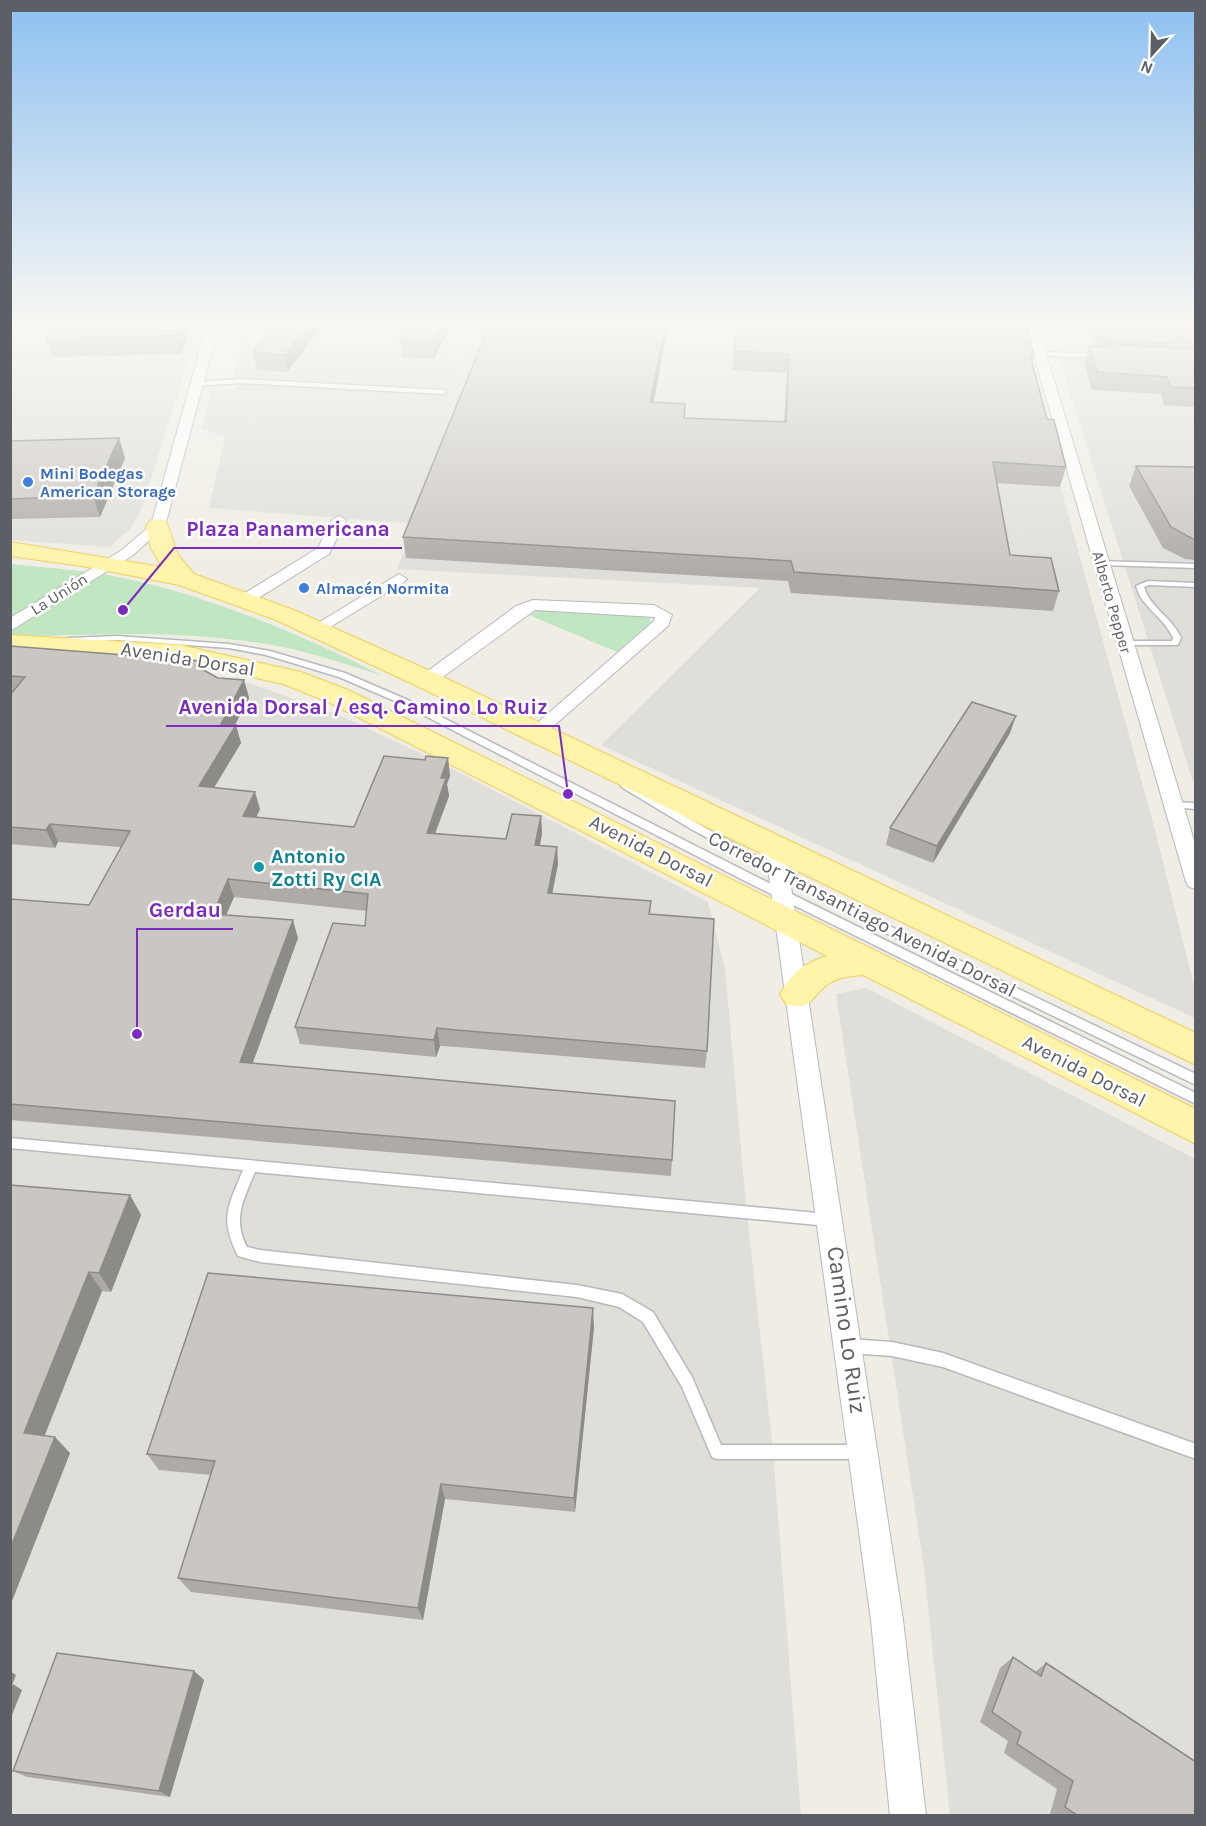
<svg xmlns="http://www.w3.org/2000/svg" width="1206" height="1826" font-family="Karla,sans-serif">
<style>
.industrial{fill:#e0ded8}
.education{fill:#dedcd2}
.green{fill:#c0e6c2}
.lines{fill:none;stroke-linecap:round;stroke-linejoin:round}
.lane-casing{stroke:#b6b9be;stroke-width:3}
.street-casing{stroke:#b6b9be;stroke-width:2}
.primary-casing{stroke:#f1cd5b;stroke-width:2}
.lane{fill:#fff;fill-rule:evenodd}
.street{fill:#fff;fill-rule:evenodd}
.primary{fill:#fff4a9;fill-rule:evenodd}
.wall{fill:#aeaaa6;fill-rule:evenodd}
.shaded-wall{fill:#8d8b87}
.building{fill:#cac6c1;stroke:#8d8b87;stroke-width:1.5}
.shop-dot{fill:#3f7fe0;stroke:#fff;stroke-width:2}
.culture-dot{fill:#0f9aa8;stroke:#fff;stroke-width:2}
.labels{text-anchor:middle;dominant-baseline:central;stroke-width:5;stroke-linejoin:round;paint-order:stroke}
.far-shop-label{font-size:16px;font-weight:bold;fill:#366cbe;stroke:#fff;text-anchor:start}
.far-street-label{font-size:16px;fill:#5c5f65;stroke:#fff}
.street-label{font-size:20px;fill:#5c5f65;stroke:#fff}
.culture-label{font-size:20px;font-weight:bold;fill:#0d838f;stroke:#fff;text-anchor:start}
.near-street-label{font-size:24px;fill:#5c5f65;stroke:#fff}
.leader{fill:none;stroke:#7b2cbf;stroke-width:2}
.callout-dot{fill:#7b2cbf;stroke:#fff;stroke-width:2}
.callout-label{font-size:21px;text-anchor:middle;font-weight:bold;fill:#7b2cbf;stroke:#fff;stroke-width:5;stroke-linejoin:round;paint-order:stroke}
</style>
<rect width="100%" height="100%" fill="#efede4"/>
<!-- industrial -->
<path class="industrial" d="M 10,321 L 201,321 L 140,513 L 130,529 L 110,547 L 11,540 Z
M 246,321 L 1015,321 L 1152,819 L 1195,989 L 1195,1018 L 601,745 L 760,588 L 397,569 L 415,524 L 209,508 L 225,437 L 202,429 L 211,389 L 234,390 L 243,377 L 234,376 Z
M 1047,321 L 1195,321 L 1195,788 Z
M 10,656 L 175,671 L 252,684 L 341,716 L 439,762 L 708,902 L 725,968 L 745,1194 L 773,1452 L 801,1815 L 11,1815 Z
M 866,988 L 1195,1159 L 1195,1815 L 950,1815 L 924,1568 L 836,994 Z"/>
<!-- education -->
<path class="education" d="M 246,321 L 556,321 L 552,330 L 473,325 L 451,365 L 462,366 L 447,398 L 234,390 L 243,377 L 234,376 Z"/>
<!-- green -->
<path class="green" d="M 11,564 C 51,568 93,571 133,580 C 222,601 302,635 383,676 C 343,663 302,649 260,643 C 177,630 94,634 11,637 Z
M 540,610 L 641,616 L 650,618 L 651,622 L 617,652 L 529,615 Z"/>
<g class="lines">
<defs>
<path id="lane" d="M 1037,352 L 1098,354 L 1101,356 L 1098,358 L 1039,355 L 1036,353 Z
M 240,379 L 443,390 L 446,392 L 443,394 L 240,383 L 197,386 L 194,384 L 197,382 Z
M 1098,561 L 1196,564 L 1196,568 L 1101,565 L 1097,563 Z
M 1148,581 L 1196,583 L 1196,587 L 1149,585 L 1144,587 C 1150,608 1173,618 1181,638 L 1178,645 L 1125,645 L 1121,643 L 1125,641 L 1172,641 L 1173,638 C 1164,617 1142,608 1136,586 Z
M 117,636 L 229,644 L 270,651 L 345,673 L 410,701 L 753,875 L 1196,1093 L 1196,1104 L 745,881 L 404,705 L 339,677 L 266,655 L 229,648 L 117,640 L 68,642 L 64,640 L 68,638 Z
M 626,783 L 768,863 L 839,901 L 983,972 L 1196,1074 L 1196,1085 L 975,978 L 832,906 L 691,829 L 623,788 L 621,786 Z
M 1172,802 L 1196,803 L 1196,809 L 1169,807 L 1167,805 L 1169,803 Z
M 10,1138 L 828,1214 L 833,1216 L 835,1220 L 833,1224 L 828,1226 L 255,1172 C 244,1199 232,1218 247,1247 L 260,1250 L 577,1285 L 622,1294 L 653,1312 L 692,1377 L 721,1445 L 860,1445 L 865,1447 L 867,1452 L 865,1457 L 860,1459 L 717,1459 L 712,1457 L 682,1387 L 643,1322 L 619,1307 L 577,1297 L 260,1262 L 238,1256 C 219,1218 228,1207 243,1170 L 10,1148 Z
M 849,1339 L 892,1342 L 943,1353 L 1196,1444 L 1196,1459 L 943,1367 L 892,1356 L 849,1353 L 844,1351 L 842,1346 L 844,1341 Z"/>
<path id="street" d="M 208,321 L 220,321 L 165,526 L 132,556 L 10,631 L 10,618 L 122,550 L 151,525 Z
M 1024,321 L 1036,321 L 1196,847 L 1196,889 L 1189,887 L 1186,882 Z
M 339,516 L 346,520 L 329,554 L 252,602 L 240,602 L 238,599 L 240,596 L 318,548 L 332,520 Z
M 399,574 L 407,579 L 404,582 L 322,632 L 316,634 L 308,629 Z
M 533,600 L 654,605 L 672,615 L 668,626 L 542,736 L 536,738 L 527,732 L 654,621 L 655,617 L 535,610 L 433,684 L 421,684 L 418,680 L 421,676 L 516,606 Z
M 775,840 L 782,842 L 785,847 L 903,1620 L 926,1816 L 890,1816 L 871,1620 L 765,847 L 768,842 Z"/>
<path id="primary" d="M 158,519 L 166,521 L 178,555 L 194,574 L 294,610 L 437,674 L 1196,1033 L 1196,1065 L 417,686 L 276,620 L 179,585 L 82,566 L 10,556 L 10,542 L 162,567 L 151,548 L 146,526 L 150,521 Z
M 10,635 L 180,645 L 301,672 L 348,690 L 1196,1109 L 1196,1144 L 863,975 C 851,976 840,977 830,983 C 810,995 813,1013 786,1004 L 780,994 C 792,973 804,963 827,956 L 328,702 L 283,684 L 180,661 L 10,651 Z"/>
</defs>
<!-- lane casing -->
<use href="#lane" class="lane-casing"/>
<!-- street casing -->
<use href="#street" class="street-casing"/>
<!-- primary casing -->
<use href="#primary" class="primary-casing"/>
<!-- lane -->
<use href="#lane" class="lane"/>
<!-- street -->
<use href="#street" class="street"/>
<!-- primary -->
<use href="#primary" class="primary"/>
</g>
<!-- wall -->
<path class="wall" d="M 279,321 L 287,372 L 257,370 L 253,353 Z
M 453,321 L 434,359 L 402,357 L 400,340 Z
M 491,321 L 992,321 L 993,326 L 1034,355 L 1032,362 L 1047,419 L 1066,467 L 1060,487 L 996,483 L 1010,555 L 1059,591 L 1053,611 L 791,593 L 788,581 L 406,558 L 403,537 ZM 668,326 L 737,329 L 732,370 L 787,373 L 784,422 L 684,418 L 653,402 Z
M 1087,321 L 1095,321 L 1174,344 L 1173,348 L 1178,348 L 1167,321 L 1196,321 L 1196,407 L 1164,405 L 1161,394 L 1092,390 L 1084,363 L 1089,346 L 1095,347 L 1087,323 Z
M 193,325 L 180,354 L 52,357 L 46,339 Z
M 119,438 L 125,458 L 100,517 L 10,519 L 10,441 Z
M 1136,466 L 1196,467 L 1196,560 L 1185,559 L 1163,548 L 1129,486 Z
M 10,646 L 200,661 L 202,670 L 218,678 L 244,680 L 249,698 L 235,725 L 241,743 L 214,788 L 260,809 L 256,818 L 354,827 L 425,760 L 448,758 L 450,776 L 447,784 L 449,796 L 435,833 L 506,839 L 541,816 L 542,834 L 540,845 L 557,847 L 558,864 L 552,893 L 651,901 L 650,914 L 707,1051 L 705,1068 L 458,1047 L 440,1046 L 436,1057 L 300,1044 L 295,1027 L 365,926 L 367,911 L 234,897 L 226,915 L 298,938 L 252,1063 L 672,1160 L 671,1176 L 10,1120 L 10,899 L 89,905 L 121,847 L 58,842 L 55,848 L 10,844 L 10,695 L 12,693 L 10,692 Z
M 1010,733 L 933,863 L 886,845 L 890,828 Z
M 10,1185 L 130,1195 L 141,1215 L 111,1292 L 102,1291 L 45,1435 L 70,1453 L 10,1606 Z
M 594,1327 L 575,1512 L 445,1499 L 423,1620 L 191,1592 L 178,1578 L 211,1475 L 159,1470 L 147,1454 Z
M 1013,1657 L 1035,1672 L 1046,1663 L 1196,1815 L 1051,1815 L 1050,1814 L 1057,1789 L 1004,1753 L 1008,1741 L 980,1722 L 1000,1668 Z
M 194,1671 L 204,1680 L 170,1797 L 27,1777 L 13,1771 Z"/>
<!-- shaded-wall -->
<path class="shaded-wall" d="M 183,321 L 192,321 L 193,325 L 180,354 L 176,336 Z
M 311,321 L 327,321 L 287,372 L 284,355 Z
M 443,321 L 453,321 L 434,359 L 432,342 Z
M 666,321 L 669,321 L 668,326 L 650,421 L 650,402 Z
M 119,438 L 125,458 L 100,517 L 93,496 Z
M 200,661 L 205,678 L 196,666 Z
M 244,680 L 249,698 L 227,740 L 236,725 L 241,743 L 204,804 L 199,786 L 221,724 Z
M 1016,716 L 1010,733 L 933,863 L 937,846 Z
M 448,758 L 450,776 L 447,784 L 449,796 L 429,850 L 427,833 L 441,778 Z
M 255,792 L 260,809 L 248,834 L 243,816 Z
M 541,816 L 542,834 L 536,863 L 535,845 Z
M 50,824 L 58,842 L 55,848 L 46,830 Z
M 557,847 L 558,864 L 549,910 L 548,893 Z
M 228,879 L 234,897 L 219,931 L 213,914 Z
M 293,920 L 298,938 L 247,1079 L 240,1062 Z
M 437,1028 L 440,1046 L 436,1057 L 434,1040 Z
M 130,1195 L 141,1215 L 111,1292 L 99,1273 Z
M 89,1272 L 102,1291 L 39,1449 L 24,1433 Z
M 593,1308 L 594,1327 L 575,1512 L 574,1498 Z
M 55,1437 L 70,1453 L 10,1606 L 10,1549 Z
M 441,1484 L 445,1499 L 423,1620 L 418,1608 Z
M 10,1671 L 16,1675 L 11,1688 L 10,1687 Z
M 194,1671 L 204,1680 L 170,1797 L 159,1791 Z
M 13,1684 L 22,1690 L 10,1720 L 10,1690 Z"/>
<!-- building -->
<path class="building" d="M 57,321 L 183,321 L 176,336 L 46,339 Z
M 279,321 L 311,321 L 284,355 L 253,353 Z
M 411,321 L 443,321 L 432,342 L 400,340 Z
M 491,321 L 666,321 L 650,402 L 685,404 L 684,418 L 786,422 L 789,354 L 734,351 L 738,321 L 992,321 L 993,326 L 1027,328 L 1034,355 L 1030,355 L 1047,419 L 1054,420 L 1066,467 L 993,462 L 1010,555 L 1051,558 L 1059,591 L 794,572 L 791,561 L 403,537 Z
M 1095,321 L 1164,321 L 1174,344 L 1101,339 Z
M 1179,321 L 1196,321 L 1196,342 L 1187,341 Z
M 1105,344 L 1196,349 L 1196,388 L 1171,387 L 1167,377 L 1097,372 L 1089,346 L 1106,347 Z
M 119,438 L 93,496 L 10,499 L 10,441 Z
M 1136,466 L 1196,467 L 1196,539 L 1193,539 L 1171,527 Z
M 10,646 L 200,661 L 196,666 L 218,678 L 244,680 L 221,724 L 236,725 L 199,786 L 255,792 L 243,816 L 354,827 L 384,756 L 425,760 L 426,756 L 448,758 L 441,778 L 446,778 L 427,833 L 506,839 L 512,814 L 541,816 L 535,845 L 557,847 L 548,893 L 651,901 L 649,914 L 714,919 L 707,1051 L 456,1030 L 437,1028 L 434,1040 L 295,1027 L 333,923 L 365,926 L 368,894 L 228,879 L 213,914 L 293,920 L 240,1062 L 675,1101 L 672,1160 L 10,1104 L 10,899 L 89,905 L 130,831 L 50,824 L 46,830 L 10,827 L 10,695 L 25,677 L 10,676 Z
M 972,702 L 1016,716 L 937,846 L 890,828 Z
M 10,1185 L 130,1195 L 99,1273 L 89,1272 L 24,1433 L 55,1437 L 10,1549 Z
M 208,1273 L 593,1308 L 574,1498 L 441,1484 L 418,1608 L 178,1578 L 215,1461 L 147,1454 Z
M 57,1653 L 194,1671 L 159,1791 L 13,1771 Z
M 1013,1657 L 1041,1676 L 1046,1663 L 1196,1762 L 1196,1815 L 1077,1815 L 1065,1807 L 1073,1781 L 1017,1744 L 1021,1732 L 992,1712 Z"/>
<!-- sky -->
<linearGradient id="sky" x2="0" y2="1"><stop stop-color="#8dc0f1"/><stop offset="0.56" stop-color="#f8f7f3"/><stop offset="1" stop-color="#f8f7f3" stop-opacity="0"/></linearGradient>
<rect width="1206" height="577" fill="url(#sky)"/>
<!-- markers -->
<g class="shop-dot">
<circle cx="28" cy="482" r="6"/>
<circle cx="304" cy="588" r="6"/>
</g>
<circle class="culture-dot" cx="259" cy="867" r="6"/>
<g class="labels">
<!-- far-shop labels -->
<g class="far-shop-label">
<text x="40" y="473">Mini Bodegas<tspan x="40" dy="18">American Storage</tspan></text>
<text x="316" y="588">Almacén Normita</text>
</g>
<!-- far-street labels -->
<g class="far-street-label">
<text transform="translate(59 594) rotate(-32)">La Unión</text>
<text transform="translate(1112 602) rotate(74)">Alberto Pepper</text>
</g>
<!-- street labels -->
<g class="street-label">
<text transform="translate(188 659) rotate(9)">Avenida Dorsal</text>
<text transform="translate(651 851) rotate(27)">Avenida Dorsal</text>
<text transform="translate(862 914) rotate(27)">Corredor Transantiago Avenida Dorsal</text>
<text transform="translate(1084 1071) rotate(27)">Avenida Dorsal</text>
</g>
<!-- culture labels -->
<g class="culture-label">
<text x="271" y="856">Antonio<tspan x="271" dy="23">Zotti Ry CIA</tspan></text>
</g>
<!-- near-street labels -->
<g class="near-street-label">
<text transform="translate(847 1330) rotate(82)">Camino Lo Ruiz</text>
</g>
</g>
<!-- callouts -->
<path class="leader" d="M123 610L174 548H402M568 794L559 726H166M137 1034L137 929H233"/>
<g class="callout-dot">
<circle cx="123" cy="610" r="6"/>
<circle cx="568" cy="794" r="6"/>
<circle cx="137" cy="1034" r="6"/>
</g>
<g class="callout-label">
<text x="288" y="536">Plaza Panamericana</text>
<text x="363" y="714">Avenida Dorsal / esq. Camino Lo Ruiz</text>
<text x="185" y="917">Gerdau</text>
</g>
<!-- border -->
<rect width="1206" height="1826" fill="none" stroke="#5c5f65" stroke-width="24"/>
<!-- north arrow -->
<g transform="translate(1152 54) rotate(202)" stroke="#ffffff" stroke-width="4.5" paint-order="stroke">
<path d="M0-4.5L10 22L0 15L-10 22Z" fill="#5c5f65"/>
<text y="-9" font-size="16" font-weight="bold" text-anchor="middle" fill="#5c5f65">N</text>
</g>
</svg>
